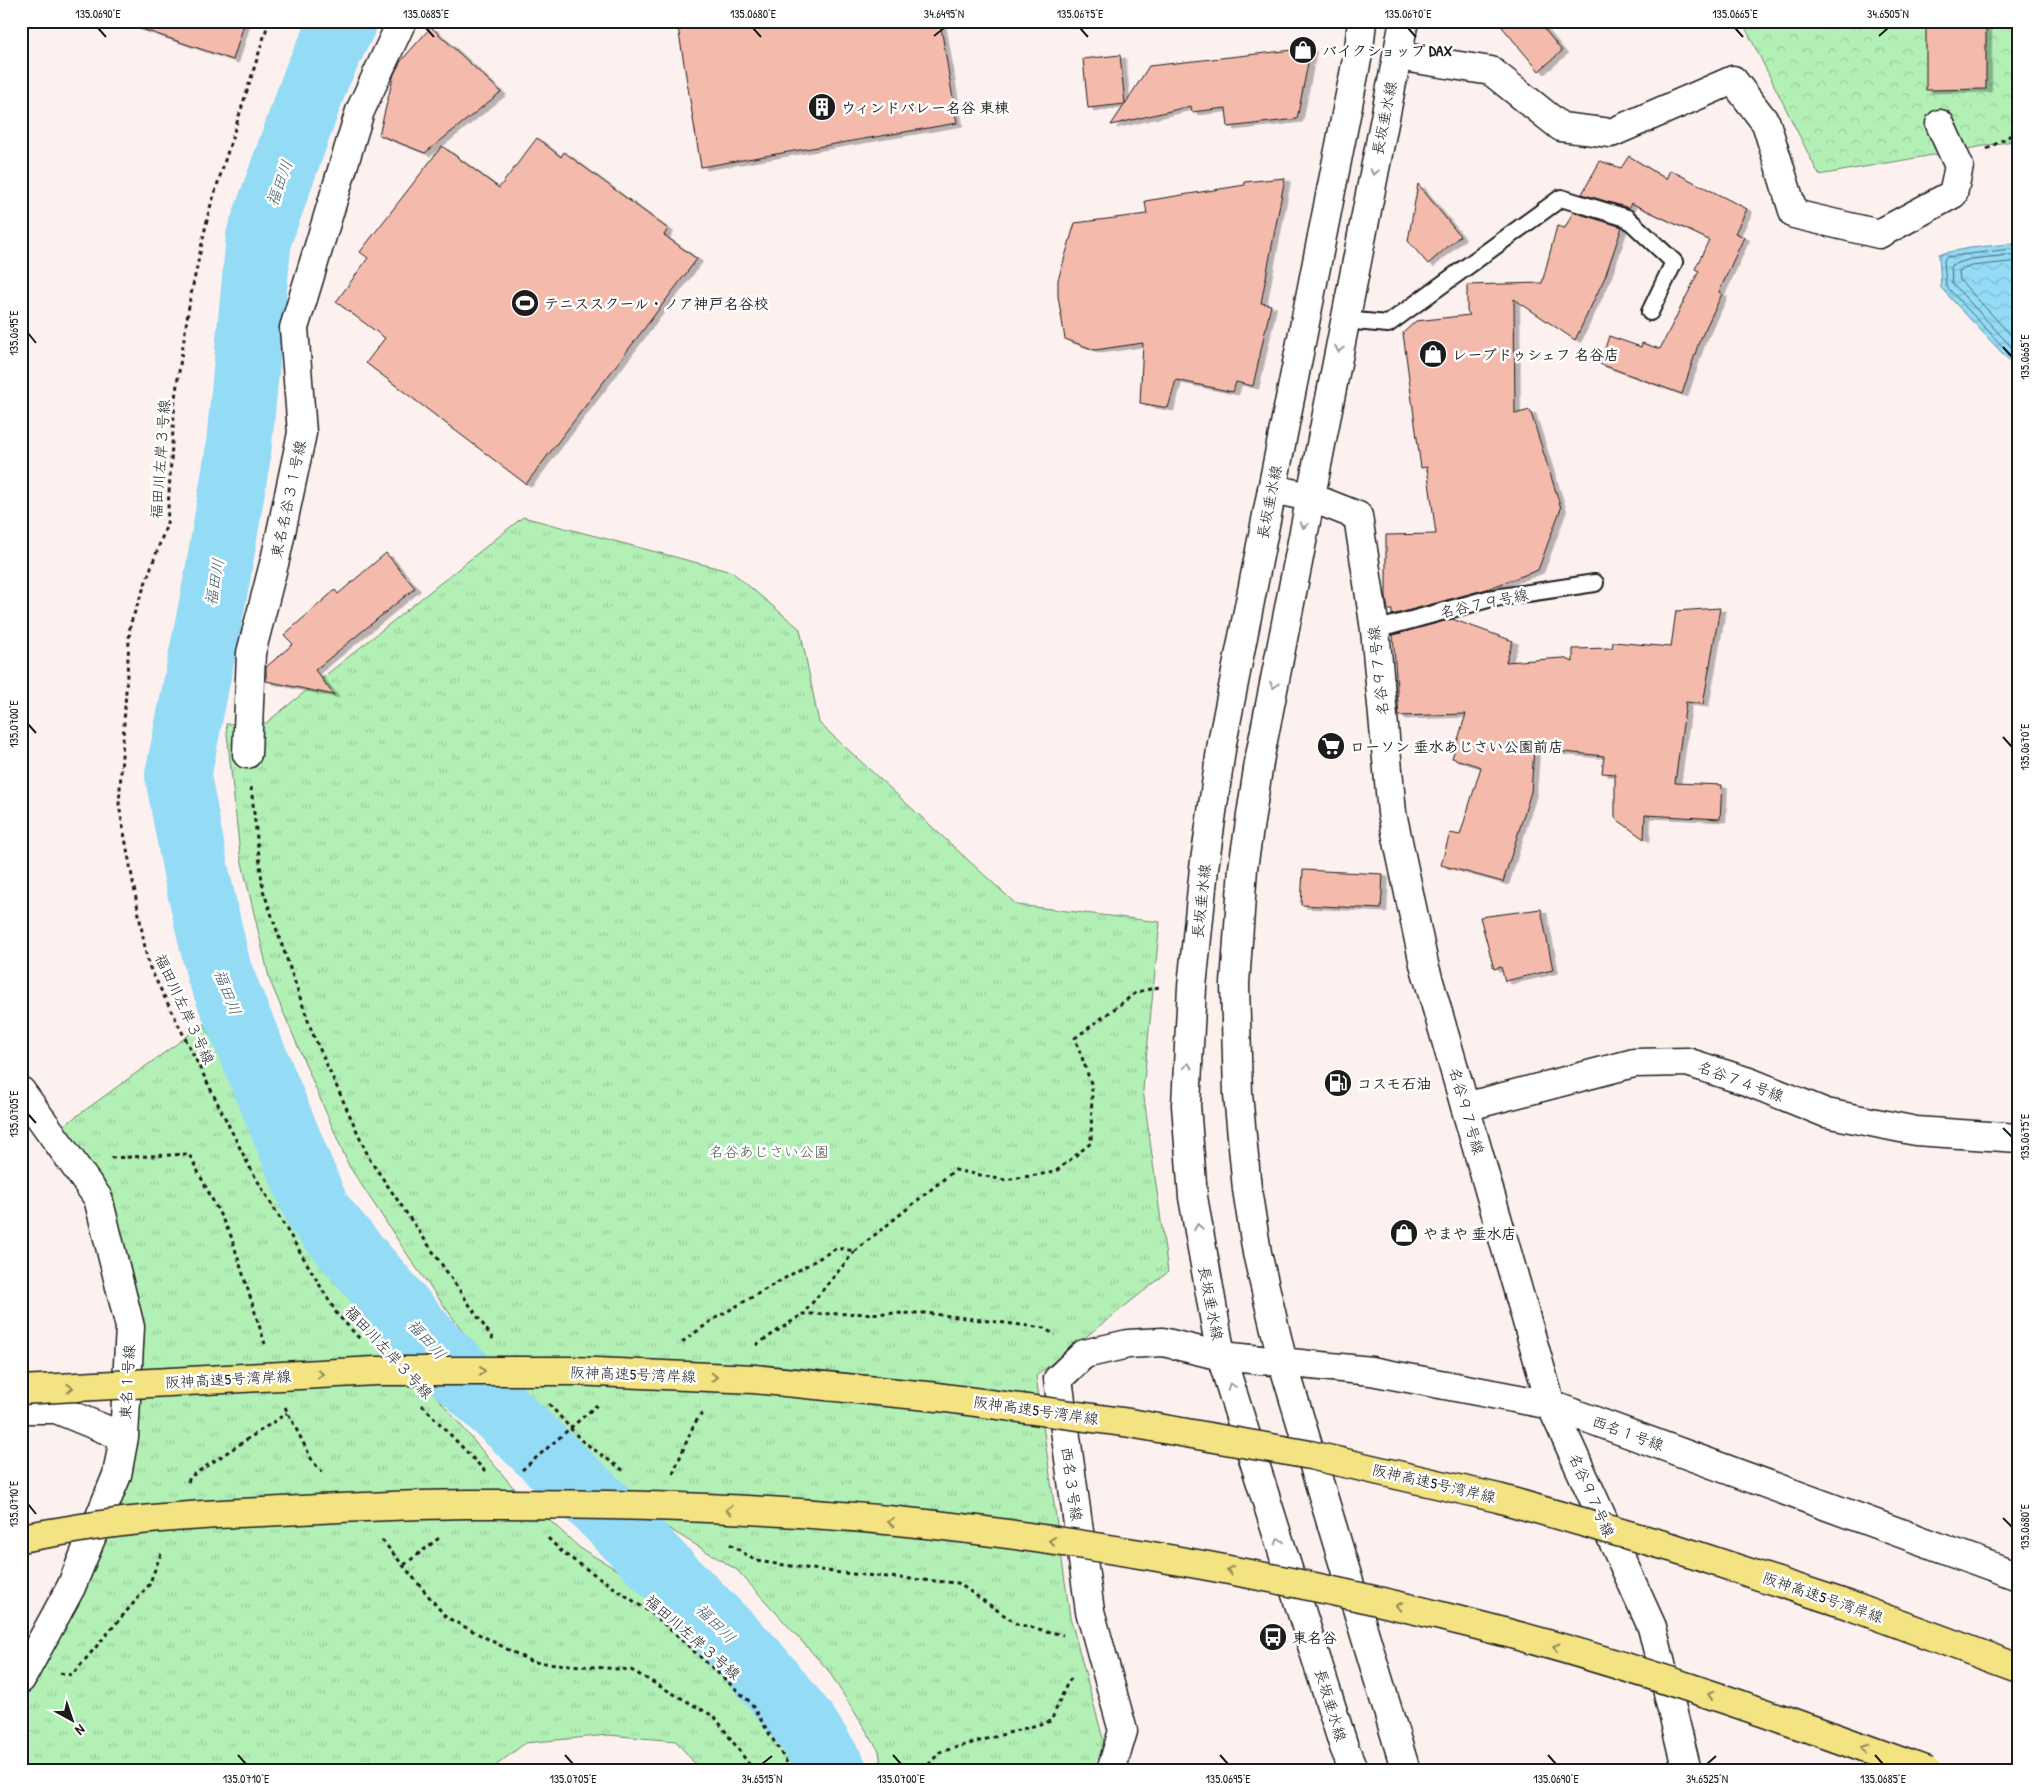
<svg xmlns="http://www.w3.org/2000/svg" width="2039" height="1792" font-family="'Patrick Hand','Klee One',sans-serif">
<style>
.grass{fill:url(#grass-tufts);stroke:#688669}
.forest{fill:url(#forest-crowns);stroke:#688669}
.water{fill:url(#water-waves);stroke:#648f9f}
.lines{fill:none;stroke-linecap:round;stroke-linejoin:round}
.shore{stroke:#4c6873;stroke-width:1}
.river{stroke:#94dbf6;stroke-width:66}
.building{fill:#f4bbad;stroke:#1c1c1c;filter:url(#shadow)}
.lane-casing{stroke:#1c1c1c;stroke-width:20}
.street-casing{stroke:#1c1c1c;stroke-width:31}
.secondary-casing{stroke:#1c1c1c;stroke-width:31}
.path{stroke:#1c1c1c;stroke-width:3;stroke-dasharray:4 4;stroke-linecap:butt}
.lane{stroke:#fff;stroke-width:16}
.street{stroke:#fff;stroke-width:28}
.secondary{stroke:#fff;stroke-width:28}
.highway-bridge-casing{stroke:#1c1c1c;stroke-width:31;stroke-linecap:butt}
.path-bridge{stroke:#1c1c1c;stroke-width:3;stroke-dasharray:4 4;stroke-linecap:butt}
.highway-bridge{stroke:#f4e382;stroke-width:28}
.oneway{stroke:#999}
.oneway2{stroke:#938954}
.ticks{fill:none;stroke:#1c1c1c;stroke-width:2}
.labels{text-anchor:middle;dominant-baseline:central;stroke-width:5;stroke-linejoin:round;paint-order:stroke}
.poi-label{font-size:15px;font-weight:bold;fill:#1c1c1c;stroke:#fff;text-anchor:start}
.street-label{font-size:15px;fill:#1c1c1c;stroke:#fff}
.park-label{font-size:15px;fill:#495c4a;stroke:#fff}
.water-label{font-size:16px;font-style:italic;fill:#465f68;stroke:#fff}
.neatline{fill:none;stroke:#1c1c1c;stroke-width:2}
.ticks-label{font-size:12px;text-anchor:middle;fill:#1c1c1c}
</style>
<defs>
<pattern id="grass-tufts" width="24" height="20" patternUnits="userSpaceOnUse" patternTransform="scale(1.25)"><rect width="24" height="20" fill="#b3f0b6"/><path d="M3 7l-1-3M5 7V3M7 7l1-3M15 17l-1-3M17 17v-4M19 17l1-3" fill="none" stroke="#99cd9c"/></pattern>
<pattern id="forest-crowns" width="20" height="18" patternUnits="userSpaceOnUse" patternTransform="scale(1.25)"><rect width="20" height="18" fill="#b3f0b6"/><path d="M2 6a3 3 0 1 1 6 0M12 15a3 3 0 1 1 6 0" fill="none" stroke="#99cd9c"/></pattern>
<pattern id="water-waves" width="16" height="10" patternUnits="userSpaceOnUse" patternTransform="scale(1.25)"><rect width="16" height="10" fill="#94dbf6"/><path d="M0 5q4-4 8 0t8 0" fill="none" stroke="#7fbbd2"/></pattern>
<filter id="shadow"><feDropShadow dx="5.5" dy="3" stdDeviation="0" flood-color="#0004"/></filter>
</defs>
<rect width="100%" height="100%" fill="#fdf1ef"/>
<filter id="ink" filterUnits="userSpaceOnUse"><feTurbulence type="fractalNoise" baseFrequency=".02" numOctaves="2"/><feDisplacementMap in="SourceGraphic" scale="10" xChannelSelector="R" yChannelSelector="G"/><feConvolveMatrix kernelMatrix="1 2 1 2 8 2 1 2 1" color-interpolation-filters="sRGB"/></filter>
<g filter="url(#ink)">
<!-- grass -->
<path class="grass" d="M 523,517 L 732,572 L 800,629 L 819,723 L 1017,905 L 1160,922 L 1143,1090 L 1168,1272 L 1036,1376 L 1070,1617 L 1105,1746 L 1096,1771 L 882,1771 L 879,1751 L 828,1670 L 737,1570 L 640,1511 L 545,1427 L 464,1333 L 415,1266 L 349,1166 L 270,981 L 240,854 L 226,724 L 266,723 Z
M 204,1024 L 324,1255 L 362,1308 L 512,1486 L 580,1548 L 639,1583 L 729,1664 L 792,1731 L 811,1771 L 701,1771 L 676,1741 L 608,1735 L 525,1743 L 489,1771 L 21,1771 L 21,1679 L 117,1475 L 130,1327 L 98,1198 L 52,1134 Z"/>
<!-- forest -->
<path class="forest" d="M 1742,21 L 2018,21 L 2018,140 L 1819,175 Z"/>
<!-- water -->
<path class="water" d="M 2018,243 L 2018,370 L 1941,288 L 1939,254 L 1970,248 Z"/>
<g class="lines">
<!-- shore -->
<path class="shore" d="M 2018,248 L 1946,257 L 1944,260 L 1946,286 L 2018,363
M 2018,254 L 1971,259 L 1951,265 L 1952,283 L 2018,354
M 2018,261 L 1972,266 L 1959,271 L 1960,280 L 2018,343"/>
<!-- river -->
<path class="river" d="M 344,21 L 317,76 L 259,237 L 238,454 L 217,579 L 178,776 L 196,872 L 219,972 L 318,1212 L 432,1347 L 601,1507 L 754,1662 L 805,1725 L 834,1771"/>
</g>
<!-- building -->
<path class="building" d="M 134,21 L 245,21 L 233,60 L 133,26 Z
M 677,21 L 940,21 L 957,123 L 701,167 Z
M 1497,21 L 1538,21 L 1562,51 L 1539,71 Z
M 1926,21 L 1986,21 L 1986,89 L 1926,90 Z
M 431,27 L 501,92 L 425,153 L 379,135 L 394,74 L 401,61 Z
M 1311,48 L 1297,119 L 1228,127 L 1226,108 L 1192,112 L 1191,106 L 1111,125 L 1125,104 L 1088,108 L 1083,59 L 1120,55 L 1125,104 L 1149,66 Z
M 537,138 L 561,157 L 564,152 L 668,229 L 664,235 L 697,259 L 526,484 L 366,363 L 385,338 L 336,302 L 368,258 L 360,252 L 442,146 L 499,188 Z
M 1629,156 L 1666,179 L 1670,170 L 1747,209 L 1735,233 L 1744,237 L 1719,292 L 1722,294 L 1699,342 L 1682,394 L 1600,364 L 1609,336 L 1641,347 L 1642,343 L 1660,349 L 1699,271 L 1695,269 L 1709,240 L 1631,203 L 1629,208 L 1582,194 L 1600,161 L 1621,168 Z
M 1285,178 L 1261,303 L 1271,305 L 1253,386 L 1236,382 L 1233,392 L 1176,380 L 1168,408 L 1140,403 L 1143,343 L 1095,350 L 1065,339 L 1058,296 L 1058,280 L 1075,223 L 1147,214 L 1145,201 L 1245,185 L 1244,182 Z
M 1418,184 L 1460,236 L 1428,264 L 1408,241 Z
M 1573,212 L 1622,227 L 1605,277 L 1575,340 L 1514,299 L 1515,414 L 1530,410 L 1561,508 L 1538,570 L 1487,589 L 1392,615 L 1392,610 L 1388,610 L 1386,597 L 1386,535 L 1436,534 L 1427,467 L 1421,468 L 1403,333 L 1416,321 L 1470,315 L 1467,311 L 1467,285 L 1542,283 L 1557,226 L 1565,228 Z
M 386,553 L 415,588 L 315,670 L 334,695 L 266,681 L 266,667 L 293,644 L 284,635 L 335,590 L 338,594 Z
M 1720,608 L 1703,704 L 1686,702 L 1675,783 L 1722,785 L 1720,819 L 1645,815 L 1644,839 L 1615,818 L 1615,774 L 1602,773 L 1604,756 L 1534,749 L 1531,792 L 1503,882 L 1441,865 L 1450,833 L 1460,835 L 1481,767 L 1452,758 L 1466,714 L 1399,716 L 1393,635 L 1452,619 L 1513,641 L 1506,662 L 1563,658 L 1573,662 L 1573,649 L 1612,648 L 1613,642 L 1671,647 L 1676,611 Z
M 1303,870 L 1383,874 L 1381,909 L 1301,905 Z
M 1541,909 L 1553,970 L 1505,981 L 1501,967 L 1494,969 L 1480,917 Z"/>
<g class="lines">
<defs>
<path id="lane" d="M 1344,320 L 1388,324 L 1561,198 L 1627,218 L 1674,262 L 1650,312
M 1375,630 L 1488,599 L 1595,583"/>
<path id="street" d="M 1397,56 L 1491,71 L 1561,127 L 1611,133 L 1733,80 L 1766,123 L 1794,214 L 1879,234 L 1953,194 L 1959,166 L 1940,124
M 1272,489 L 1310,497 L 1358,516 L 1375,630 L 1392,813 L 1424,964 L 1551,1405 L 1652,1627 L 1687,1771
M 247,754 L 251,653 L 276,556 L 302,433 L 294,328 L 360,111 L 402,21
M 21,1091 L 98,1198 L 130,1327 L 124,1437 L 117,1475 L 71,1587 L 21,1679
M 1465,1107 L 1634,1063 L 1687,1062 L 1749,1082 L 1826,1113 L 1916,1131 L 2018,1138
M 21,1409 L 56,1409 L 124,1437
M 1111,1771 L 1123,1731 L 1090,1611 L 1058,1379 L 1084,1354 L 1128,1344 L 1163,1342 L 1221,1356"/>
<path id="secondary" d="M 1404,21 L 1260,756 L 1243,868 L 1235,984 L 1238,1094 L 1247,1189 L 1257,1253 L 1283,1363 L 1406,1771
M 1221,1356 L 1371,1371 L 1551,1405 L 2018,1576
M 1354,1771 L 1344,1747 L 1221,1356 L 1193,1197 L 1186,1105 L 1192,987 L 1204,868 L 1222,743 L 1359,49 L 1362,21"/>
</defs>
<!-- lane casing -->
<use href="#lane" class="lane-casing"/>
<!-- street casing -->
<use href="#street" class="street-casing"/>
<!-- secondary casing -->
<use href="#secondary" class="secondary-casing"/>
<!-- path -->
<path class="path" d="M 269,21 L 209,211 L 190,299 L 175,398 L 167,524 L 130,625 L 119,805 L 148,964 L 250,1168 L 337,1314 L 360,1339
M 1987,149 L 2018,131
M 251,787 L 263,890 L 312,1032 L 370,1160 L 493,1339
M 111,1158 L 189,1154 L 231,1236 L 265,1344
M 855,1251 L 955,1170 L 1005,1180 L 1055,1172 L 1091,1143 L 1092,1086 L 1075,1038 L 1137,992 L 1159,987
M 682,1342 L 714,1319 L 837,1248 L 855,1251 L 803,1314 L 925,1313 L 1044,1328 L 1055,1335
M 756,1345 L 803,1314
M 549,1404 L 581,1440 L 624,1471
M 422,1405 L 485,1471
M 285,1407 L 313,1462 L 325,1475
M 673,1474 L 694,1424 L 704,1411
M 188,1482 L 190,1477 L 287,1413
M 548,1538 L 563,1553 L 654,1615 L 750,1702 L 792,1771
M 382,1540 L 446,1617 L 532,1662 L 631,1670 L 715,1717 L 754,1771
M 730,1544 L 756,1561 L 841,1573 L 958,1583 L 1017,1624 L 1063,1635
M 404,1565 L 439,1538
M 60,1673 L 72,1675 L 149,1585 L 162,1551
M 923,1771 L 940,1752 L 1051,1721 L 1067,1684 L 1073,1676"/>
<!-- lane -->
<use href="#lane" class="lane"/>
<!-- street -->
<use href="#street" class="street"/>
<!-- secondary -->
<use href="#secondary" class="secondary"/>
<defs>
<path id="highway-bridge" d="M 21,1390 L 376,1371 L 573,1371 L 754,1379 L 938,1397 L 1130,1423 L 1310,1455 L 1498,1498 L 1674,1548 L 1848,1605 L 2018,1668
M 21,1538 C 50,1533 79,1528 108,1524 C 159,1517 212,1514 263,1512 C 332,1508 400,1505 468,1504 C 623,1503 782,1508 936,1525 C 1117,1546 1296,1579 1473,1624 C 1627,1663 1777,1716 1927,1771"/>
</defs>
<!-- highway-bridge casing -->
<use href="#highway-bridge" class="highway-bridge-casing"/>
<!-- path-bridge -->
<path class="path-bridge" d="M 522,1470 L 597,1405"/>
<!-- highway-bridge -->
<use href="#highway-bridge" class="highway-bridge"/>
</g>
<!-- one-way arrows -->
<defs><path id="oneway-chevron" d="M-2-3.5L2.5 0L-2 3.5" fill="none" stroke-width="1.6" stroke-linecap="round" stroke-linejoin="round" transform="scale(1.25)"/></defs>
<g class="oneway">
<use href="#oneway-chevron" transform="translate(1374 172) rotate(101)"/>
<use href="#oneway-chevron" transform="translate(1339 349) rotate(101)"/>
<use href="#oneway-chevron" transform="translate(1304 525) rotate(101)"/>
<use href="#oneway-chevron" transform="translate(1274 685) rotate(101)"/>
<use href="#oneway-chevron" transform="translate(1188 1066) rotate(-87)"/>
<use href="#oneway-chevron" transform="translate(1198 1227) rotate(-99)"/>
<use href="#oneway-chevron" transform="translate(1231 1386) rotate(-108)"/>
<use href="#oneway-chevron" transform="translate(1279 1541) rotate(-107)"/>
</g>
<g class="oneway2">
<use href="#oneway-chevron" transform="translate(482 1371)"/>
<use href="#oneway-chevron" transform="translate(320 1374) rotate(-3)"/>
<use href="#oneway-chevron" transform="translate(714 1377) rotate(3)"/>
<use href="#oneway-chevron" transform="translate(70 1388) rotate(-3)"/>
<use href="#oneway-chevron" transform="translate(729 1510) rotate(-178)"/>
<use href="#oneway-chevron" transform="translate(891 1522) rotate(-176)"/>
<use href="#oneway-chevron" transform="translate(1052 1541) rotate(-172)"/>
<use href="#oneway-chevron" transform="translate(1230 1570) rotate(-170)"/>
<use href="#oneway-chevron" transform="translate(1399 1606) rotate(-167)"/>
<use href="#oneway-chevron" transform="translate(1556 1647) rotate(-164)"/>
<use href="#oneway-chevron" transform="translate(1711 1695) rotate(-162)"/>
<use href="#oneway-chevron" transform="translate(1865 1748) rotate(-160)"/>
</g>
</g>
<!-- ticks -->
<path class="ticks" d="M 98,28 L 106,37M 426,28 L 434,37M 753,28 L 761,37M 1080,28 L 1088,37M 1408,28 L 1416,37M 1735,28 L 1743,37M 934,36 L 944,28M 1879,36 L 1888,28M 28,333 L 36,343M 2003,347 L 2012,357M 28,724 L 36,733M 2003,737 L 2012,747M 28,1114 L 36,1123M 2003,1128 L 2012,1137M 28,1504 L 36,1514M 2003,1518 L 2012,1527M 238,1755 L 246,1764M 565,1755 L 573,1764M 893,1755 L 901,1764M 1220,1755 L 1228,1764M 1548,1755 L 1556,1764M 1875,1755 L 1883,1764M 762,1764 L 772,1756M 1707,1764 L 1716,1756"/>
<!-- icons -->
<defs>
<symbol id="shop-disc" viewBox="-11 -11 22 22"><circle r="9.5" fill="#1c1c1c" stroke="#fff"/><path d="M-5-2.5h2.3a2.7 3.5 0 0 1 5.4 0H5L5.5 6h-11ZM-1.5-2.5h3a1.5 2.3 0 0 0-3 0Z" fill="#fff"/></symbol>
<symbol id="building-disc" viewBox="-11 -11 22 22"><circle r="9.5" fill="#1c1c1c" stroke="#fff"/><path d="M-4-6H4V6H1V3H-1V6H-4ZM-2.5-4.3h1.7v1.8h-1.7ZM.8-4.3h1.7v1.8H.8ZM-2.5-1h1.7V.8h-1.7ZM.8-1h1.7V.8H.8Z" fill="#fff"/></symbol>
<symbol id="stadium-disc" viewBox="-11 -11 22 22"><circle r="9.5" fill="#1c1c1c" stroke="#fff"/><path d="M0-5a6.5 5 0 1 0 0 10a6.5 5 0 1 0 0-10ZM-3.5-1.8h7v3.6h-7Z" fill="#fff"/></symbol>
<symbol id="supermarket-disc" viewBox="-11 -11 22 22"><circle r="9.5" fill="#1c1c1c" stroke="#fff"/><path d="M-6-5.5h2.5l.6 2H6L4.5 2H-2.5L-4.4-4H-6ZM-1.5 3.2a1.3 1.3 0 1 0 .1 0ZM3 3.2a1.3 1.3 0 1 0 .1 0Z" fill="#fff"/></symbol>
<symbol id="fuel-disc" viewBox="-11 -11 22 22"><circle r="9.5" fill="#1c1c1c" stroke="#fff"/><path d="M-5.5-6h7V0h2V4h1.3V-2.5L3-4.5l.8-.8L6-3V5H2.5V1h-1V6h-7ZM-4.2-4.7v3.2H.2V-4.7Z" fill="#fff"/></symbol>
<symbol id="bus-disc" viewBox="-11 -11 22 22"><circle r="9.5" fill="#1c1c1c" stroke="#fff"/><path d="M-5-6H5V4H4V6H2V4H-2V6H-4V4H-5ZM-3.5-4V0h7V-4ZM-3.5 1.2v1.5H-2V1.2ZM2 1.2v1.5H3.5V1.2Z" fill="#fff"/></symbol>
</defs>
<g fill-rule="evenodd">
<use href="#shop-disc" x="1287" y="34" width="32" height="32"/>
<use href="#building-disc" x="806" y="91" width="32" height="32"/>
<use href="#stadium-disc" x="509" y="287" width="32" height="32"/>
<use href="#shop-disc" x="1417" y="338" width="32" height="32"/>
<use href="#supermarket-disc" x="1315" y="730" width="32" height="32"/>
<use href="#fuel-disc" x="1322" y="1067" width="32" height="32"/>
<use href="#shop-disc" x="1388" y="1217" width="32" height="32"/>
<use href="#bus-disc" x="1257" y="1621" width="32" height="32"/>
</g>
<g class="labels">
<!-- poi labels -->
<g class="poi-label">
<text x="1322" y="50">バイクショップ DAX</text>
<text x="841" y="107">ウィンドバレー名谷 東棟</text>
<text x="544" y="303">テニススクール・ノア神戸名谷校</text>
<text x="1452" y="354">レーブドゥシェフ 名谷店</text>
<text x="1350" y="746">ローソン 垂水あじさい公園前店</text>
<text x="1357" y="1083">コスモ石油</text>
<text x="1423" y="1233">やまや 垂水店</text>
<text x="1292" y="1637">東名谷</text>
</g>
<!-- street labels -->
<g class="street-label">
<text transform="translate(1384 118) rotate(-79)">長坂垂水線</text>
<text transform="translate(160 459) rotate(-86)">福田川左岸３号線</text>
<text transform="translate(288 499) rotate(-78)">東名名谷３１号線</text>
<text transform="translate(1269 502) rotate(-79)">長坂垂水線</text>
<text transform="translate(1484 603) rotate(-12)">名谷７９号線</text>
<text transform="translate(1378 671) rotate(-96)">名谷９７号線</text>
<text transform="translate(1201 901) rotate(-84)">長坂垂水線</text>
<text transform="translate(185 1009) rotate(65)">福田川左岸３号線</text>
<text transform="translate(1741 1081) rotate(20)">名谷７４号線</text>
<text transform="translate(1467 1111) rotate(74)">名谷９７号線</text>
<text transform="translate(1211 1303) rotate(79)">長坂垂水線</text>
<text transform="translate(389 1352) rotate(47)">福田川左岸３号線</text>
<text transform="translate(633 1374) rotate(2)">阪神高速5号湾岸線</text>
<text transform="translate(228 1379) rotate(-3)">阪神高速5号湾岸線</text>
<text transform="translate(127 1382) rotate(-87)">東名１号線</text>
<text transform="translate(1036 1410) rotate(8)">阪神高速5号湾岸線</text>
<text transform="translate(1628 1433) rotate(20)">西名１号線</text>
<text transform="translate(1434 1483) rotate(13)">阪神高速5号湾岸線</text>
<text transform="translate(1072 1484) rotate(82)">西名３号線</text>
<text transform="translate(1592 1495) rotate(66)">名谷９７号線</text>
<text transform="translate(1823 1597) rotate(19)">阪神高速5号湾岸線</text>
<text transform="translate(693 1637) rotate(41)">福田川左岸３号線</text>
<text transform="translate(1331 1705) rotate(73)">長坂垂水線</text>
</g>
<!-- park labels -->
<g class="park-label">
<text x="769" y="1151">名谷あじさい公園</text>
</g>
<!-- water labels -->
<g class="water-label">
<text transform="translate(279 183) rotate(-70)">福田川</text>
<text transform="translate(214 582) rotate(-80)">福田川</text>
<text transform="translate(228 992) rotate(69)">福田川</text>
<text transform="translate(427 1339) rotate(48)">福田川</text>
<text transform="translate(716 1623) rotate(45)">福田川</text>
</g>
</g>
<!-- margin -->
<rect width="2039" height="1792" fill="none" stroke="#fff" stroke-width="55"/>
<!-- north arrow -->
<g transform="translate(72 1720) rotate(140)" stroke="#ffffff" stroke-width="4" paint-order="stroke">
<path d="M0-4L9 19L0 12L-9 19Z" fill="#1c1c1c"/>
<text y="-8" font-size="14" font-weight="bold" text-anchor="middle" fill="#1c1c1c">N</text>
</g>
<rect x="28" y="28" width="1984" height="1736" class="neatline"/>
<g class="ticks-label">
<text x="98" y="18">135.0690°E</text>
<text x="426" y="18">135.0685°E</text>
<text x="753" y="18">135.0680°E</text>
<text x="944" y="18">34.6495°N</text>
<text x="1080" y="18">135.0675°E</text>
<text x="1408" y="18">135.0670°E</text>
<text x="1735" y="18">135.0665°E</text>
<text x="1888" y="18">34.6505°N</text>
<text transform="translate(14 333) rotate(-90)" y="4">135.0695°E</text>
<text transform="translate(2025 357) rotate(-90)" y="4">135.0665°E</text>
<text transform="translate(14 724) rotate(-90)" y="4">135.0700°E</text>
<text transform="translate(2025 747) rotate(-90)" y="4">135.0670°E</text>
<text transform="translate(14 1114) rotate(-90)" y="4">135.0705°E</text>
<text transform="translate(2025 1137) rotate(-90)" y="4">135.0675°E</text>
<text transform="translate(14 1504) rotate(-90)" y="4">135.0710°E</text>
<text transform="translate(2025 1527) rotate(-90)" y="4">135.0680°E</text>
<text x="246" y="1783">135.0710°E</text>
<text x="573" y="1783">135.0705°E</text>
<text x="762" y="1783">34.6515°N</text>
<text x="901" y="1783">135.0700°E</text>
<text x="1228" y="1783">135.0695°E</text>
<text x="1556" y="1783">135.0690°E</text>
<text x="1707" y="1783">34.6525°N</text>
<text x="1883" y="1783">135.0685°E</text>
</g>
</svg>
